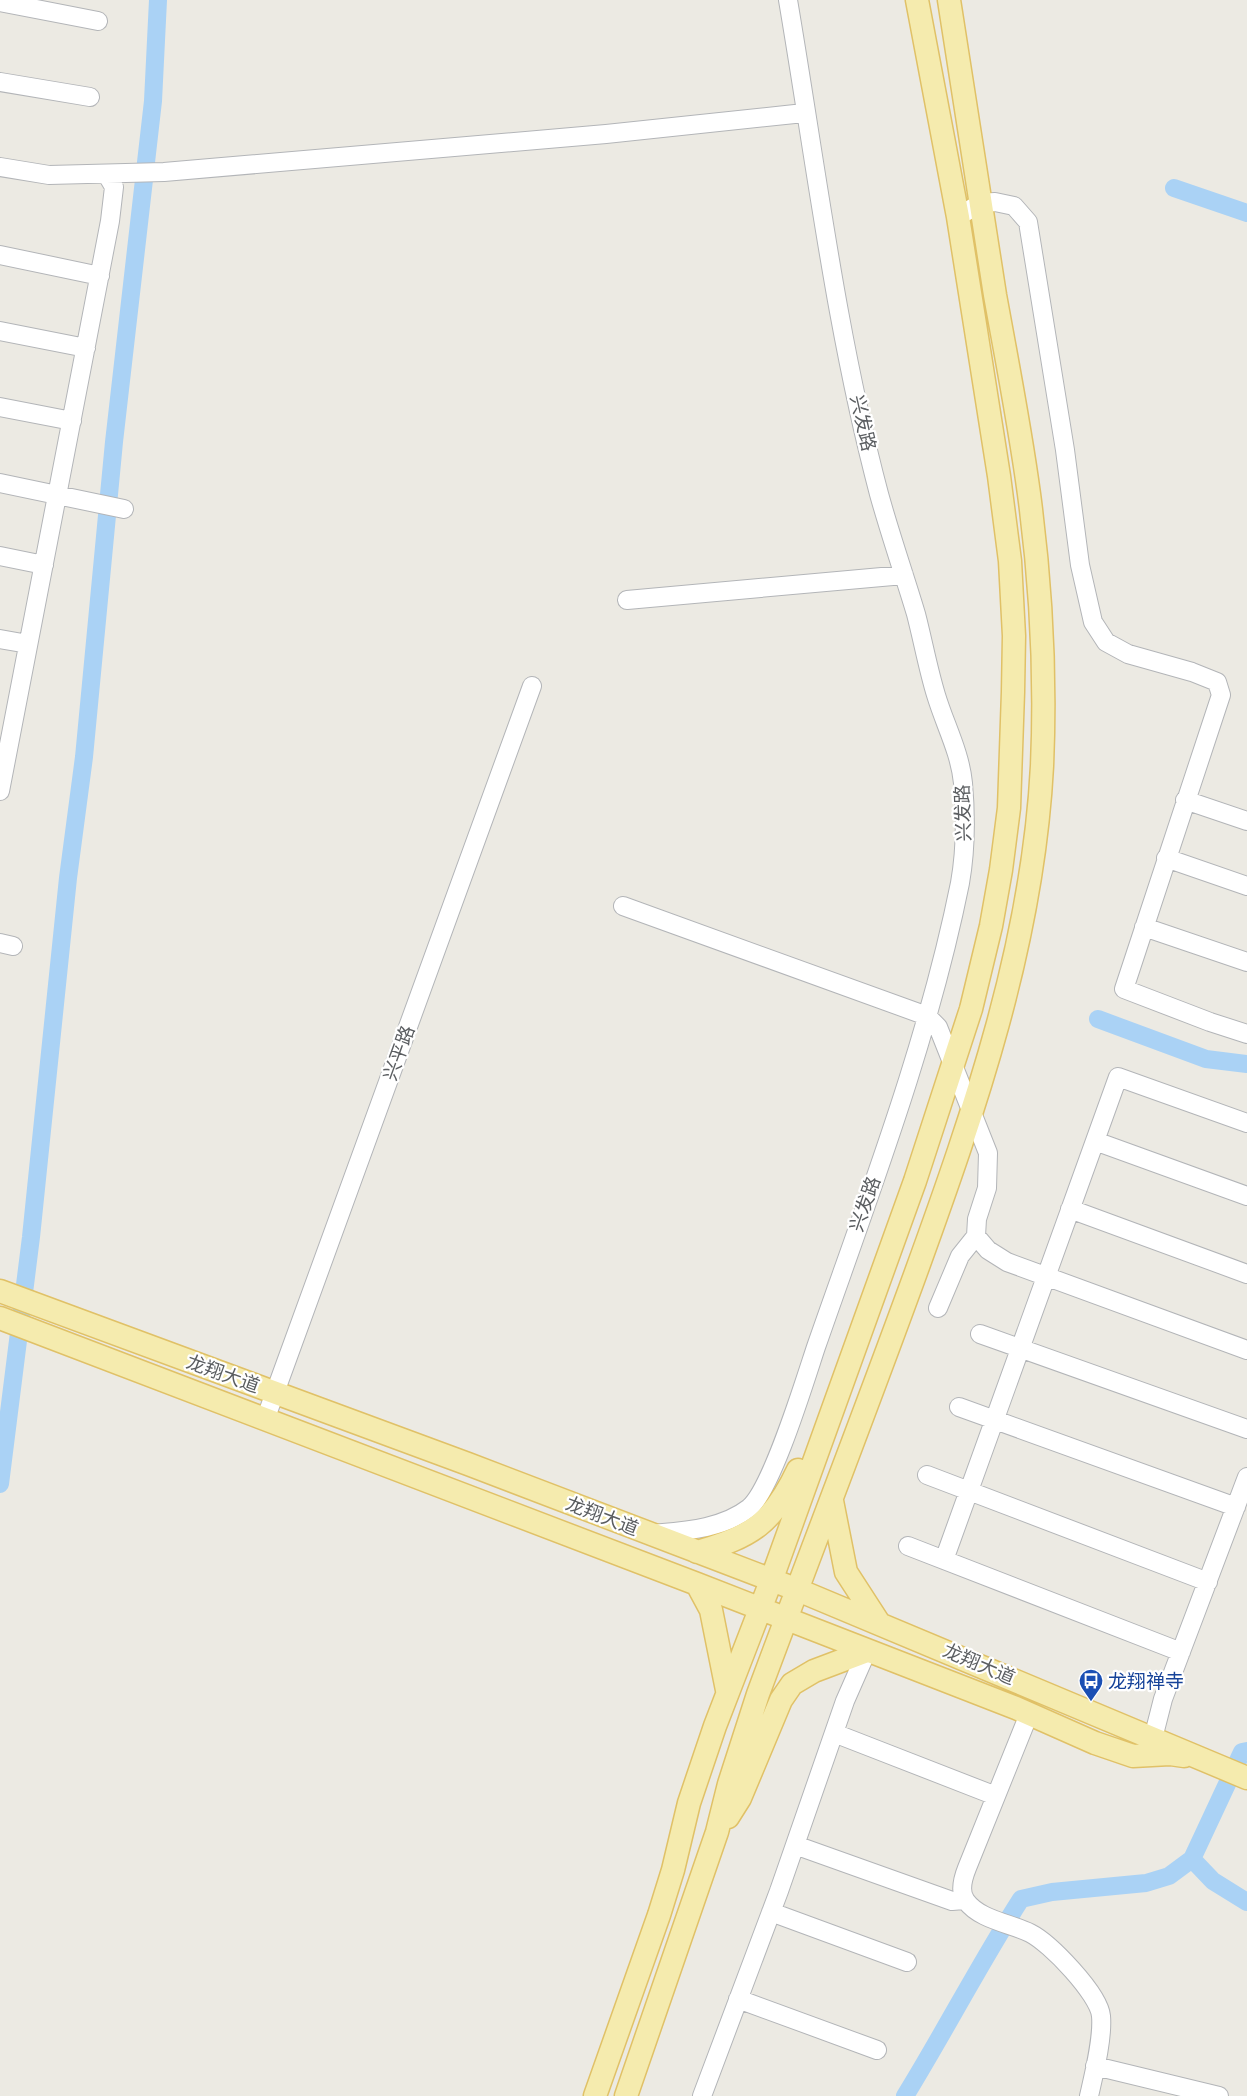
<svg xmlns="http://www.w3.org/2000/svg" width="1247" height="2096" font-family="Cabin,'Noto Sans SC',sans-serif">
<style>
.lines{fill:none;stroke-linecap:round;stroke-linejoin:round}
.canal{stroke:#aad2f5;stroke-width:18}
.minor-casing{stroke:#b3b5b8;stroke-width:20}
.major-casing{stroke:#e0c167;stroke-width:25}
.minor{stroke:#fff;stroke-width:18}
.major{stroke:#f5ebae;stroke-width:22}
.labels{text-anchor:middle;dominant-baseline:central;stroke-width:4.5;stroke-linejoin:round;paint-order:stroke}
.street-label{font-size:19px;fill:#5b5e61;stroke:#fff}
.transit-label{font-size:19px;fill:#164399;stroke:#fff;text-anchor:start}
</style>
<rect width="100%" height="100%" fill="#eceae3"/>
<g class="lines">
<!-- canal -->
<path class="canal" d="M 1174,188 L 1247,213
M 1098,1019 L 1206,1059 L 1247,1064
M 0,1484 L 31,1237 L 68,878 L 84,757 L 114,442 L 153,101 L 158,0
M 1192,1859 L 1213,1881 L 1247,1902
M 905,2096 C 945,2031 980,1963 1021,1899 L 1052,1892 L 1146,1883 L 1169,1876 L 1192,1859 L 1242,1752 L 1247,1751"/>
<defs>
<path id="minor" d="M 0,2 L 98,21
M 0,82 L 90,97
M 0,167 L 49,175 L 164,172 L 606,134 L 804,113
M 958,217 L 980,203 L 995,202 L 1014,206 L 1028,222 L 1065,450 L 1080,565 L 1093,622 L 1106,642 L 1128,654 L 1192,672 L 1217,682 L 1221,695 L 1124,989 L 1210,1022 L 1247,1034
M 0,255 L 100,276
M 0,331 L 86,348
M 0,407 L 72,421
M 0,483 L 124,509
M 0,556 L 44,565
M 627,600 L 904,575
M 0,639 L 28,644
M 0,791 L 110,221 L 114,187 L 107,175
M 1185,800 L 1247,821
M 1166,858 L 1247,886
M 623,906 L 927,1016 L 938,1027 L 988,1153 L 987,1188 L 977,1219 L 976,1236 L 988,1250 L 1007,1262 L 1247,1350
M 1144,927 L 1247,962
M 0,943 L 13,946
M 1095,1141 L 1247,1196
M 1070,1209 L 1247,1274
M 938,1308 L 960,1256 L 976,1236
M 980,1334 L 1247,1429
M 959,1407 L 1236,1507
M 265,1420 L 532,686
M 927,1475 L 1208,1582
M 653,1534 C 684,1531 722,1529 749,1508 C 772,1489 805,1380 816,1347 C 869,1195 928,1042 960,883 C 966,849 966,817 963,783 C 960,752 945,725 936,695 C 928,669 923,641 916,614 C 904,574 890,534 879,494 C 836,332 816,165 788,0
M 908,1546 L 1181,1652
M 944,1560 L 1118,1077 L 1247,1123
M 1029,1714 L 967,1868 C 963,1878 959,1892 966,1901 C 980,1920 1010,1923 1030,1933 C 1050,1943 1099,1994 1101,2016 C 1103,2038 1094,2074 1089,2096
M 834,1733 L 996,1796
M 1150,1750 L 1163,1699 L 1247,1477
M 795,1845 L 952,1901 L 964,1900
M 771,1912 L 907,1962
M 738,1999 L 877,2050
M 1095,2066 L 1219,2096
M 702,2096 L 779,1891 L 845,1701 L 867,1651"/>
<path id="major" d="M 0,1291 L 468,1464 L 798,1590 L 1247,1778
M 0,1318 L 697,1584 L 1016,1708 L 1095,1743 L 1133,1756 L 1170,1754 L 1184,1756
M 832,1501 L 846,1572 L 879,1623
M 697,1552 C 752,1537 773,1523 798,1470
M 697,1584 L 711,1610 L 727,1690
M 728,1817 L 740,1798 L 781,1700 L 792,1684 L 814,1671 L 867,1651
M 595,2096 L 659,1915 L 673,1870 L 689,1803 L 715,1726 L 771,1581 L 915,1181 L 971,1009 L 991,926 L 1001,870 L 1009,808 L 1013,692 L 1014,636 L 1010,561 L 999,476 L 958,217 L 917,0
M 626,2096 L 717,1832 L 729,1784 L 758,1694 C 810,1554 864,1415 915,1275 C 975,1110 1033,942 1042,766 C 1046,675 1041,584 1029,494 C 1020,427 1007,361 995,295 C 979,197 965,98 949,0"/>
</defs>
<!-- minor casing -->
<use href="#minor" class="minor-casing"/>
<!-- major casing -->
<use href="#major" class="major-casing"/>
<!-- minor -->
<use href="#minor" class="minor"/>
<!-- major -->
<use href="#major" class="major"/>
</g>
<!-- icons -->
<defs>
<symbol id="bus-pin" viewBox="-11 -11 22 30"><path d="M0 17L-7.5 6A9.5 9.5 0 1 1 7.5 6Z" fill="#1a4fb4" stroke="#fff"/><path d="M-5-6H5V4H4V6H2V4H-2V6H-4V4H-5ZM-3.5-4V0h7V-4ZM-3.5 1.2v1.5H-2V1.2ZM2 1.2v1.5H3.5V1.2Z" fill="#fff"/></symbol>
</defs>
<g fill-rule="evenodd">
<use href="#bus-pin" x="1077" y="1667" width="28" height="38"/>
</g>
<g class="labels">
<!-- street labels -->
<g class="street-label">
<text transform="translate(863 423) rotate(77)">兴发路</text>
<text transform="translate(963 813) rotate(-92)">兴发路</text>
<text transform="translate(399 1053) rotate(-70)">兴平路</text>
<text transform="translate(865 1204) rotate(-71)">兴发路</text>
<text transform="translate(223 1374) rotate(20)">龙翔大道</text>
<text transform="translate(602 1516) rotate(21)">龙翔大道</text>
<text transform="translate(979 1664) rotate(23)">龙翔大道</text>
</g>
<!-- transit labels -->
<g class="transit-label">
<text x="1108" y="1681">龙翔禅寺</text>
</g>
</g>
</svg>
